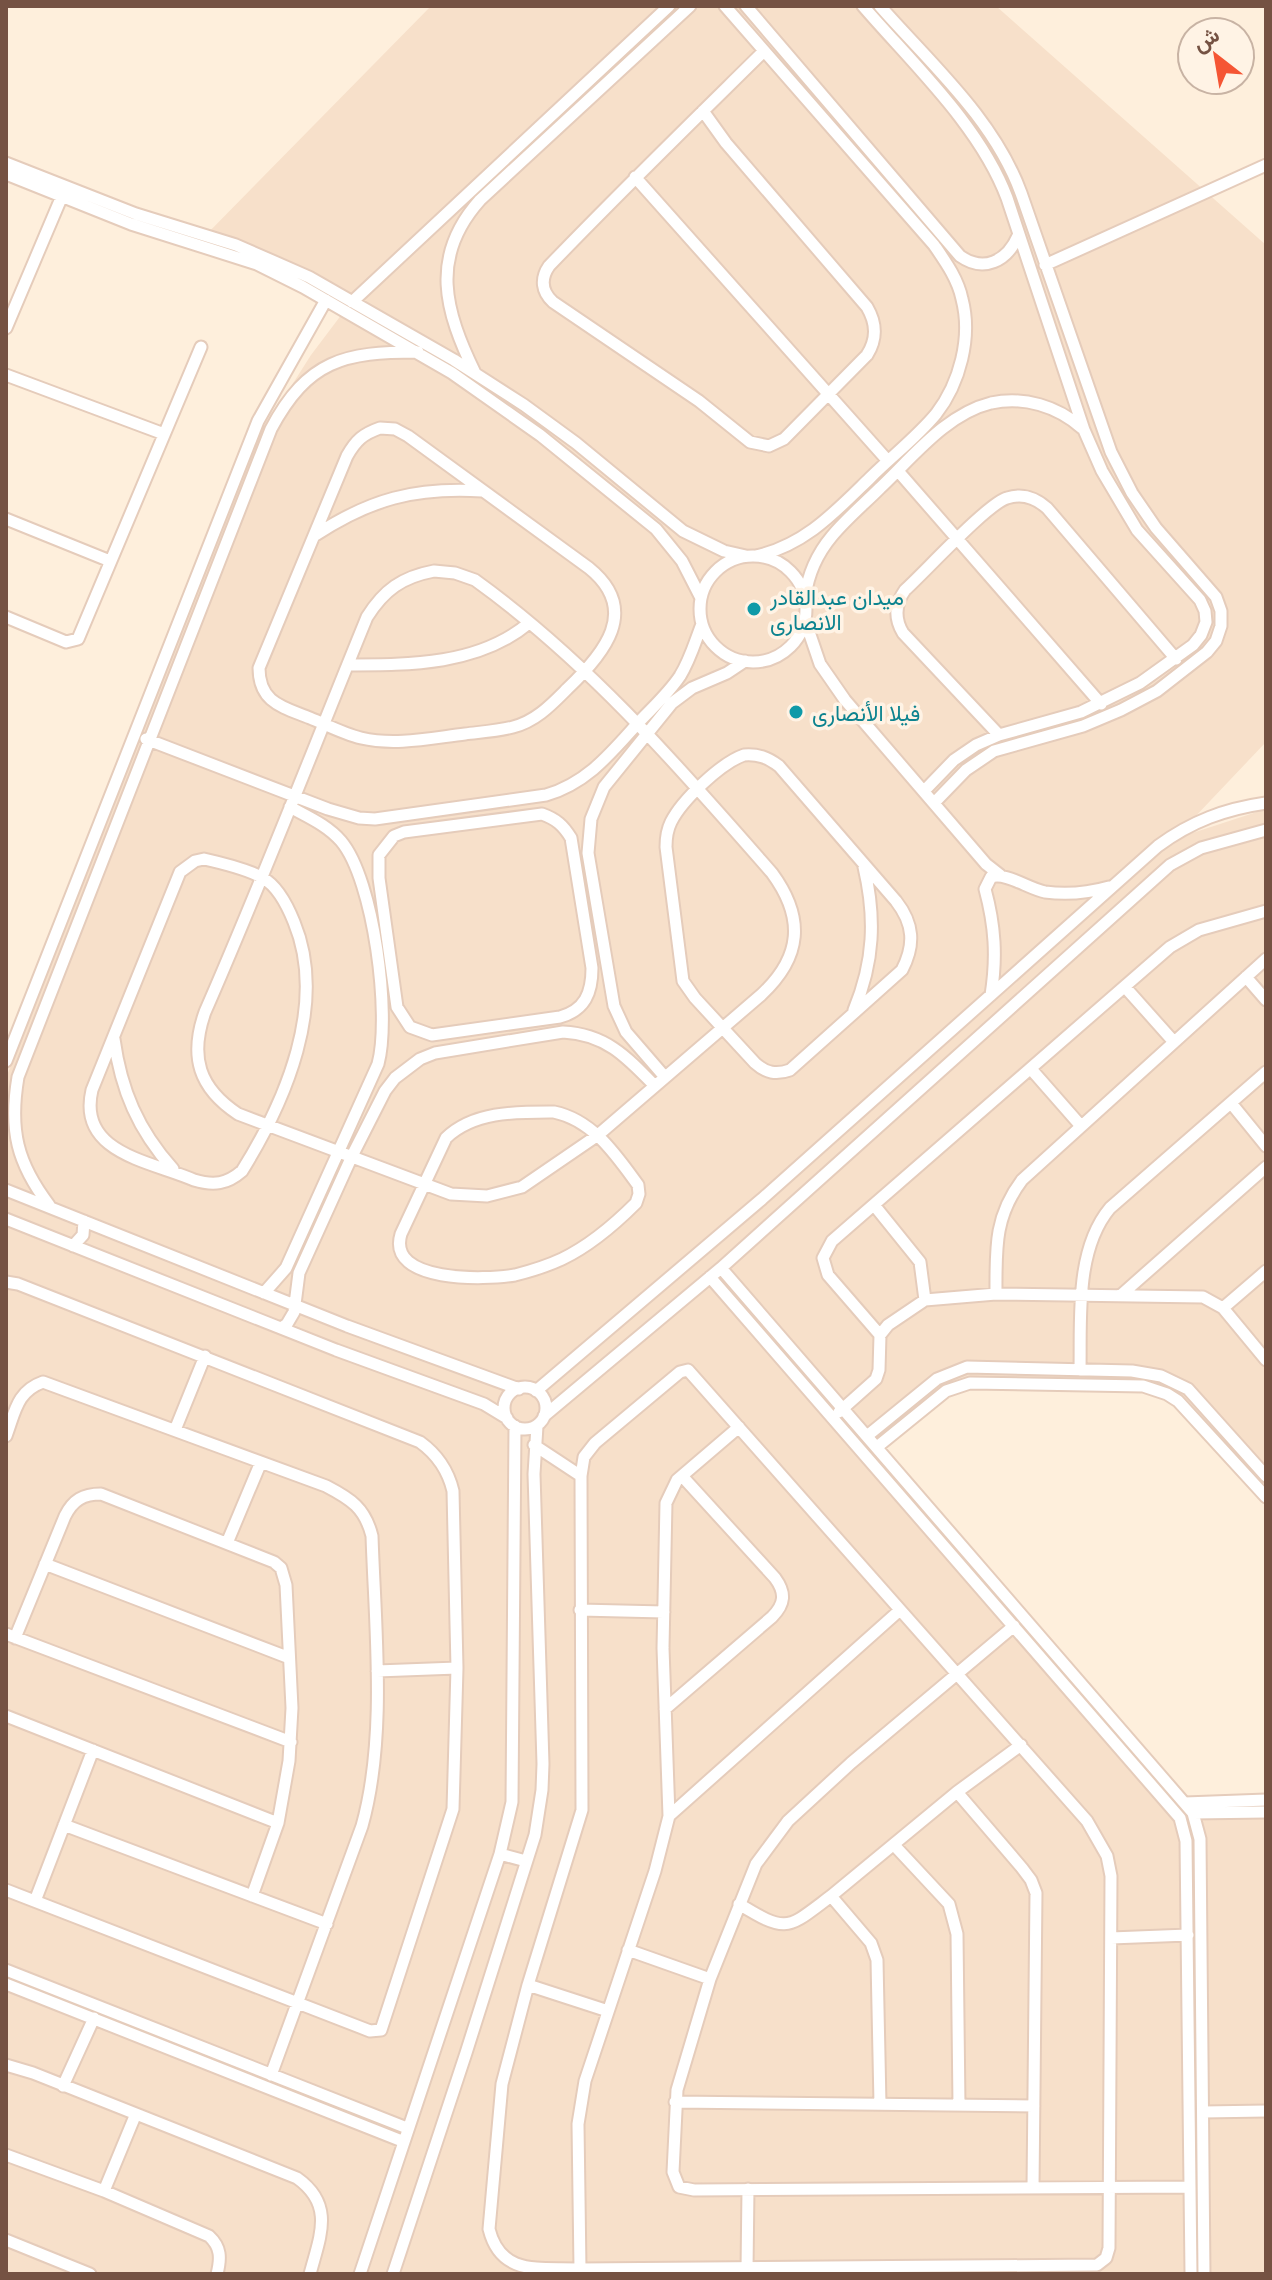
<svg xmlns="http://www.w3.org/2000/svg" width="1272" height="2280" font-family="'Golos Text',Vazirmatn,sans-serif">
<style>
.residential{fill:#f7e0ca}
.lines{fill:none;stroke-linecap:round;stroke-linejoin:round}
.street-casing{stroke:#e5ccbb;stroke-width:15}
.street{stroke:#fff;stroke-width:11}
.culture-dot{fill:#0f9aa8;stroke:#fff3e5;stroke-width:3}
.labels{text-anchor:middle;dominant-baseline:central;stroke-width:7;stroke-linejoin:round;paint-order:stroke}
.culture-label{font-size:22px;fill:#0d838f;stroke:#fff3e5;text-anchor:start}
</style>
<rect width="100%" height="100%" fill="#feefdc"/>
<!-- residential -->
<path class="residential" d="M 431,6 L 996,6 L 1266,245 L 1266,742 L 1174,839 L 1266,809 L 1266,1486 L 1184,1398 L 1166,1387 L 1135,1381 L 965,1379 L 942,1387 L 868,1448 L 1182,1808 L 1266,1807 L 1266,2274 L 6,2274 L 6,1078 L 243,462 L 311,355 L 348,306 L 279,268 L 202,239 Z"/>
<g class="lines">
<defs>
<path id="street" d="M 725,6 L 934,245 C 945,261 958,279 962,299 C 972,337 960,383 936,414 C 917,437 891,457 870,478 C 835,512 805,545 756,556
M 746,6 L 960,256 C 984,273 1007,261 1018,236
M 863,6 C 913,64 980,126 1007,198 L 1084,430 L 1102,471 L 1137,530 L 1200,600 L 1205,611 L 1206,622 L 1201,635 L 1193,645 L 1140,683 L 1081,712 L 999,735 L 976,745 L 954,760 L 924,791
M 880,6 C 931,64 994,119 1021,193 L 1111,452 L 1132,493 L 1156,528 L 1216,597 L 1221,611 L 1221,626 L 1216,641 L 1207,652 L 1157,691 L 1121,710 L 1083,726 L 994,751 L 966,770 L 934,803
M 703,111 L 726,143 L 867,307 C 877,324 877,339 867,355 L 784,439 L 769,446 L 750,442 L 699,401 L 553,302 C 542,292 540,279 549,266 C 619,193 692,122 764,51
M 6,163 L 136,214 L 236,245 L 309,277 L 454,360 L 524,405 L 576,443 L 683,531 L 724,551 L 746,556
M 6,174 L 131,224 L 257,264 L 303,287 L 452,373 L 540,435 L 656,529 L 682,561 L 701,598
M 635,177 L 888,461
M 1045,265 L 1266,165
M 352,302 L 669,6
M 6,328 L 62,196
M 475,373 C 445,311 429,257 480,200 L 690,6
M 6,375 L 164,434
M 380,428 L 395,429 L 408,436 L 589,568 C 641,610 604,654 567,689 C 551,705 536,721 513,727 C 498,731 481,732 465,734 C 431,738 395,746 361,738 C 344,734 327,725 310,718 C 283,707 259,703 259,668 L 347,456 C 356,440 363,434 380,428 Z
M 898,471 L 1101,704
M 6,519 L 110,561
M 314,536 C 370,499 415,487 482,491
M700 609a53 53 0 1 1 106 0a53 53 0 1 1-106 0Z
M 434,571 L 455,573 L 475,580 C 589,662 680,768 772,873 C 805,918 802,957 761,995 L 598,1135 L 522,1187 L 487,1196 L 451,1194 L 238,1114 C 199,1088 189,1057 205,1012 C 262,882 313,749 367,617 C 384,590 402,577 434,571 Z
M 805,597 C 808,574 817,554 832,536 C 846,519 864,504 880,488 C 912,458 946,414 991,403 C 1024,396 1057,406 1082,428
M 6,617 L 66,642 L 78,639 L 201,347
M 805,620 L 820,664 L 845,700 L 986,864 L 1000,875
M 348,665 C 410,665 479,665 529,623
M 999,735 L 903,633 C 894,618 895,604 905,590 C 925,572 987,504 1007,498 C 1022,493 1036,498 1047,508 L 1176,659
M 146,739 L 328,809 L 359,818 L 375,819 L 546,795 C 587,783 610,754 638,723 C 652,708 668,694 680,676 C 690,660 695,642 702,624
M 744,755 C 758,754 767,757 779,766 L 896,901 C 914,924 915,945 902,970 L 790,1070 C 776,1075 766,1073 755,1063 L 695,998 L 683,981 L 666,847 C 666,838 667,830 671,822 C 682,800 721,763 744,755 Z
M 542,814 C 556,819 563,825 571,838 L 592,968 C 592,993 585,1010 560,1017 L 432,1035 L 410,1027 L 397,1007 L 379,878 L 379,855 L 394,836 L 404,832 Z
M 204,859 C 222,863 247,869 263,878 C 277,886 288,907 294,922 C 328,1004 285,1102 242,1171 C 227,1184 214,1186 194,1180 C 150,1161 77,1153 92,1090 L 180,872 L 195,861 Z
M 1246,977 L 1266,1000
M 1125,987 L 1174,1042
M 991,995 C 997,957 995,926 985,889 L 991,877 C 1006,872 1029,889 1045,892 C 1067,895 1088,893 1109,887
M 854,1010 C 874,962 876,918 864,867
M 114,1039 C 121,1090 138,1130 173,1169
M 6,1061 L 258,421 L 326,300
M 1031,1069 L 1081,1126
M 664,1076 L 626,1032 L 614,1006 L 588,853 L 591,819 L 604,787 L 672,703 L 692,688 L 727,673 L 745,661
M 1231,1103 L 1266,1146
M 554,1112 C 593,1120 616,1155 638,1185 L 639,1194 L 636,1203 C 615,1224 589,1246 562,1259 C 547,1266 531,1271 515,1275 C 486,1280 386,1283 401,1234 L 446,1138 C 474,1111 517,1112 554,1112 Z
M 6,1190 L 347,1326 L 519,1389
M 49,1205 C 17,1163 9,1130 18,1077 L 271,429 C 308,360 344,352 418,352
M 874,1205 L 920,1262 L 925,1300
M 6,1219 L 336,1350 L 484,1404 L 507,1418
M 73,1246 L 83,1235 L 84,1221
M 721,1268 L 1193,1813 L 1200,1839 L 1204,2274
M 710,1277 L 1180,1818 L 1186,1841 L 1191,2274
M 6,1282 L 18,1284 L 420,1442 C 438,1455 448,1470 453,1491 L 457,1668 L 453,1809 L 381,2030 L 370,2031 L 6,1890
M 264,1293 L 286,1268 L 378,1064 C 391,1016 374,880 341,841 C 327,825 308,817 290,807
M 996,1294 C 996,1249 994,1217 1022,1180 L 1266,959
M 1121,1295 L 1266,1167
M 1223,1308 L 1266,1271
M 281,1328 L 287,1324 L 294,1312 L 299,1273 L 352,1156 L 385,1091 L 395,1078 L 420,1059 L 435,1053 L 563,1032 C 605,1034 626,1056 654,1085
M 880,1335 L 828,1275 L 823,1258 L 832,1241 L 1170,947 L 1199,930 L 1266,911
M 688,1370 L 1087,1821 L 1107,1856 L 1111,1876 L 1109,2248 L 1106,2258 L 1097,2265 L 580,2269 C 540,2267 501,2277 489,2229 L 502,2084 L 528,1985 L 582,1810 L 581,1476 L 584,1457 L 595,1443 L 680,1372 Z
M 1080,1370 C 1081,1318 1075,1250 1110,1208 L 1266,1072
M504 1408a21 21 0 1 1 42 0a21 21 0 1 1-42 0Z
M 536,1391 L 762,1199 L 1158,846 C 1192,821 1225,809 1266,803
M 839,1412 L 876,1379 L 879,1370 L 880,1335 L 888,1325 L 925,1300 L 996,1294 L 1203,1297 L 1223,1308 L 1266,1360
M 544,1416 L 721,1268 L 1170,865 L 1201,848 L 1266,830
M 175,1430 L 205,1356
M 6,1436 C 15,1412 17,1391 43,1382 L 326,1486 C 351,1499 365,1508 372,1536 C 375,1628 387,1737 362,1826 L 271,2075
M 867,1436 L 937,1379 L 967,1367 L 1132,1371 L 1161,1376 L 1188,1389 L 1266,1476
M 534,1445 L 581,1476
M 877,1447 L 946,1391 L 970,1383 L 1143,1386 L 1167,1394 L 1178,1401 L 1266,1497
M 227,1543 L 261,1462
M 45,1564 L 287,1657
M 580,1610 L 664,1612
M 1014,1626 L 851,1763 L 788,1821 L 756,1864 L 710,1979 L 677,2090 L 673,2172 L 679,2187 L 694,2190 L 1190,2187
M 6,1634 L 291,1742
M 15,1638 L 65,1516 C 73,1500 83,1494 101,1494 L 274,1562 L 281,1568 L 286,1585 L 292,1708 L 289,1761 L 278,1823 L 252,1896
M 377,1671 L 457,1668
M 665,1709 L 772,1617 C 785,1604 786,1593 775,1578 L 682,1476
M 6,1716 L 278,1823
M 957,1792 L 1022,1868 L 1031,1880 L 1036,1893 L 1033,2188
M 1185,1803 L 1266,1800
M 1193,1813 L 1266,1812
M 669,1816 L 900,1610
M 64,1825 L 327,1924
M 894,1845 L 949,1904 L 957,1934 L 959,2105
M 500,1854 L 526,1861
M 831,1896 L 957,1792 L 1021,1745
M 35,1901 L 93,1750
M 739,1904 C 788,1934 787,1929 831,1896 L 871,1943 L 877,1960 L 880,2104
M 1111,1938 L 1188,1935
M 628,1950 L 710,1979
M 6,1970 L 407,2128
M 6,1984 L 402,2141
M 528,1985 L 608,2011
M 6,2065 L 33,2073 L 297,2178 C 335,2205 320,2236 310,2274
M 63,2086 L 94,2018
M 675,2102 L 1034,2106
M 1203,2112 L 1266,2111
M 6,2155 L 104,2191 L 209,2236 C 221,2247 221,2258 217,2274
M 104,2191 L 135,2116
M 6,2240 L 90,2274
M 580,2269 L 578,2124 L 585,2081 L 655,1871 L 669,1816 L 663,1648 L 666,1503 L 677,1480 L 739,1427
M 747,2269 L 748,2189
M 360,2274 L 500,1854 L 512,1802 L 515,1426
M 393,2274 L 466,2053 L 535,1835 L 542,1790 L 543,1764 L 534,1474 L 537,1426"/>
</defs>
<!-- street casing -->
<use href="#street" class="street-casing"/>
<!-- street -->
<use href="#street" class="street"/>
</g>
<!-- markers -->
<g class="culture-dot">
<circle cx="754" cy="609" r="8"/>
<circle cx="796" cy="712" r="8"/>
</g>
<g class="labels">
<!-- culture labels -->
<g class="culture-label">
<text x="770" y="596">ميدان عبدالقادر<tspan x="770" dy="25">الانصارى</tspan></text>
<text x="812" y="712">فيلا الأنصارى</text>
</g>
</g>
<!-- border -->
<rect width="1272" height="2280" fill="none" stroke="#755243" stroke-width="16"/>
<!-- north arrow -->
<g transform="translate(1216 56) rotate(329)"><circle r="38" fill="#fff3e5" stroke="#c8b3a4" stroke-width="2"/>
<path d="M0-6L14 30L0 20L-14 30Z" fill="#f55534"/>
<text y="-12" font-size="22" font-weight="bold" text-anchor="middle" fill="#755243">ش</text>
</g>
</svg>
